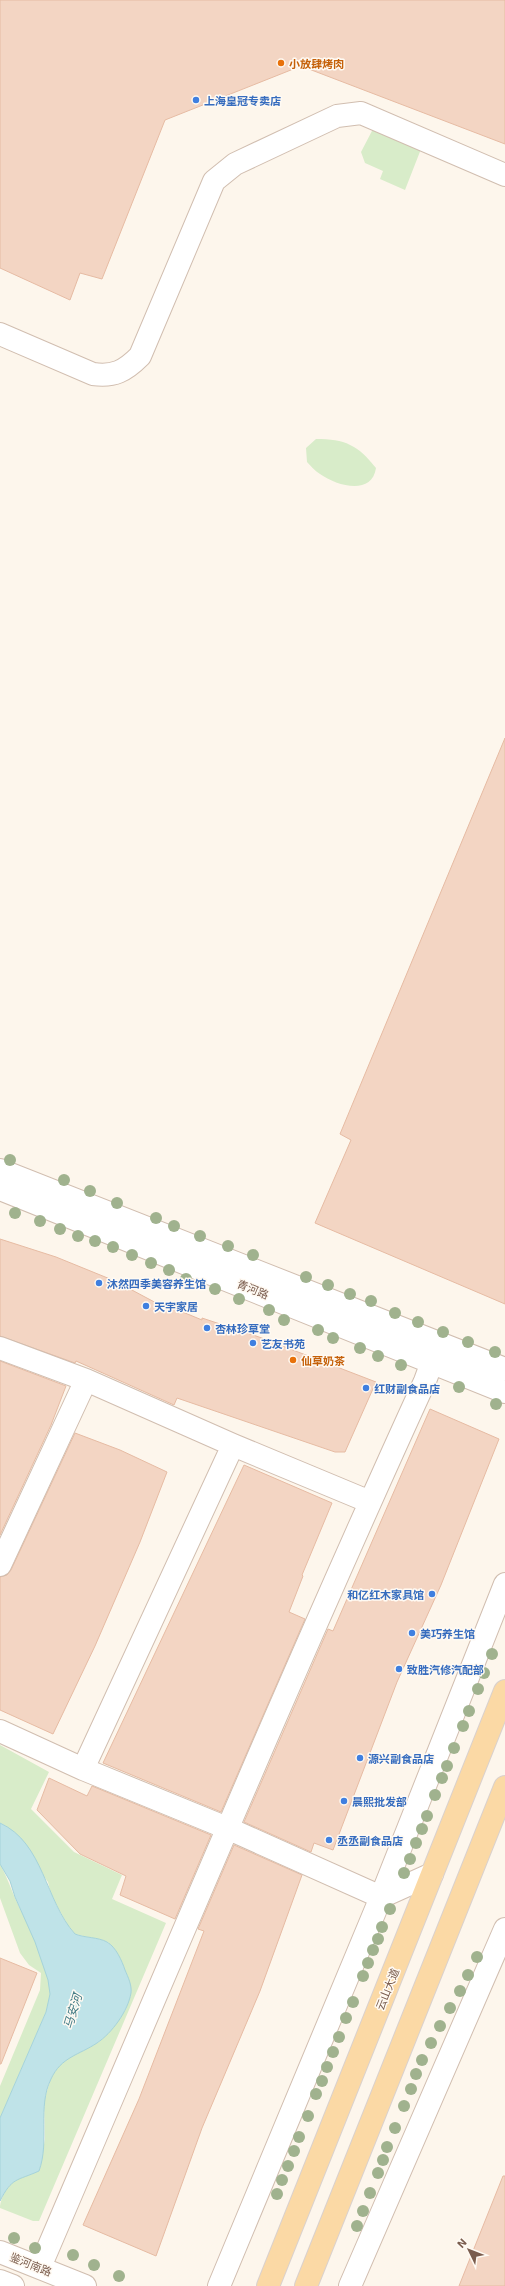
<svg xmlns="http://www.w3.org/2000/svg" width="505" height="2286" font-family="'Exo 2','Noto Sans SC',sans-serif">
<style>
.green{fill:#d8ecc9}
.water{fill:#bfe3e8;stroke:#a5d3da}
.building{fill:#f3d5c3;stroke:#e6bba3}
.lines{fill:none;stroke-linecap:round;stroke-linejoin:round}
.minor-casing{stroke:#d1beb0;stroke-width:24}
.major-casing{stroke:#dad1cd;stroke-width:24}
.minor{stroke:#fff;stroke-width:22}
.major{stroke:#fbd9a5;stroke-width:22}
.tree{fill:#a0b28e}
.food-dot{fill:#e8710a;stroke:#fffaf3;stroke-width:1.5}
.shop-dot{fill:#3f7fe0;stroke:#fffaf3;stroke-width:1.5}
.labels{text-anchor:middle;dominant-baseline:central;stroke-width:3;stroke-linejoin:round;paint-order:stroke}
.food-label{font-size:11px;font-weight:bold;fill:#c56008;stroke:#fffaf3;text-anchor:start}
.shop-label{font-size:11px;font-weight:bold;fill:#366cbe;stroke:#fffaf3;text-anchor:start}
.street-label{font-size:11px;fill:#7a5c4d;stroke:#fffaf3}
.water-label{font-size:12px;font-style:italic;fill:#437c86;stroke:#fffaf3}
</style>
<rect width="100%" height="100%" fill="#fdf6ec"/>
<!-- green -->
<path class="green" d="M 373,129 L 421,149 L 405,190 L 380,179 L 383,171 L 365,163 L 361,152 Z
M 316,439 C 345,439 358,445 376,468 C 372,496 337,486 320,474 C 315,471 311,466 307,462 L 306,448 Z
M 0,1745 L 49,1772 L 31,1809 L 74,1852 L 122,1875 L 112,1899 L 166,1923 L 39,2221 L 33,2221 L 0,2208 C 0,2197 10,2181 21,2177 C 27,2174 33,2174 39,2171 L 45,2139 L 44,2101 L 51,2078 L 61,2062 L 99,2042 L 108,2033 L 126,2009 L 130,1985 L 117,1953 L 108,1942 L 75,1934 L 68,1926 L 51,1895 L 48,1882 L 6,1826 L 0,1823 Z
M 0,1864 C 6,1875 10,1886 15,1898 C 27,1925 51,1963 50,1993 C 50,1999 47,2006 46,2012 L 0,2118 L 0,2086 L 40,1990 L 41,1973 L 29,1965 L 20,1953 L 0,1898 Z"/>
<!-- water -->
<path class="water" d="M 0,1823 C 44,1843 45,1901 75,1934 C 85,1938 98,1937 107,1942 C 116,1947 122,1961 125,1970 C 128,1977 132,1985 131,1993 C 128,2011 112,2033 97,2043 C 79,2055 61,2057 51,2079 C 37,2107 50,2141 39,2171 C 17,2181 12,2177 0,2201 L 0,2118 L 46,2012 L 50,1994 L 48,1980 L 35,1942 L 15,1897 L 10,1881 L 0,1864 Z"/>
<!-- building -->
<path class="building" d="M 0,0 L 505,0 L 505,144 L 301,66 L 165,120 L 102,279 L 80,273 L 70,300 L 0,268 Z
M 505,738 L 505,1304 L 315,1223 L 351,1140 L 340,1134 Z
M 0,1239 L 56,1257 L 115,1281 L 160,1305 L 161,1303 L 202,1320 L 202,1318 L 259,1337 L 376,1382 L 345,1452 L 335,1452 L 177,1398 L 174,1405 L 76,1361 L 75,1363 L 0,1336 Z
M 0,1361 L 66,1386 L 51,1425 L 0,1535 Z
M 430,1409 L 499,1439 L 441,1585 L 397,1682 L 333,1850 L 314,1843 L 311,1852 L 244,1822 L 328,1629 L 333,1631 Z
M 75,1433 L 120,1450 L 167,1472 L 140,1542 L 95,1646 L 53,1734 L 0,1710 L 0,1577 L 7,1575 L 11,1570 Z
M 244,1465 L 332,1503 L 302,1575 L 303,1576 L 289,1612 L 305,1619 L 221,1812 L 103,1763 Z
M 49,1778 L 87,1796 L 92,1786 L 211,1835 L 175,1919 L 120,1895 L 126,1876 L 80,1854 L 37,1810 Z
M 234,1845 L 302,1875 L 260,1991 L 202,2128 L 156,2256 L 83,2225 L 139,2099 L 204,1931 L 198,1929 Z
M 0,1958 L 37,1973 L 1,2064 L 0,2064 Z
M 503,2176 L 505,2176 L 505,2286 L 459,2286 Z"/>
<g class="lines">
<defs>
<path id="minor" d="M 0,334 L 93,374 C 114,377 125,371 140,356 L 214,181 L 235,164 L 337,116 L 361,113 L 505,175
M 0,1170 L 505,1369
M 0,1189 L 505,1392
M 0,1348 L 86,1380 L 233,1445 L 370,1502
M 0,1565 L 86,1380
M 0,1731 L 83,1769 L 227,1828 L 381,1897 L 432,1874
M 83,1769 L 233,1445
M 0,2252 L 85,2286
M 40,2267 C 167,1971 291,1674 425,1381 L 432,1362
M 0,2281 L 13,2286
M 219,2286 L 381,1897 L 505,1584
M 350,2286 L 505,1929"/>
<path id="major" d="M 268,2286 L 505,1691
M 306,2286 L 505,1787"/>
</defs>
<!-- minor casing -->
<use href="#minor" class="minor-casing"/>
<!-- major casing -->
<use href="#major" class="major-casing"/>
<!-- minor -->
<use href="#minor" class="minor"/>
<!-- major -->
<use href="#major" class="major"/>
</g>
<!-- trees -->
<g class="tree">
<circle cx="10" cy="1160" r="6"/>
<circle cx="64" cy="1180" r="6"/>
<circle cx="90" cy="1191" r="6"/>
<circle cx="117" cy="1203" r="6"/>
<circle cx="15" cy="1213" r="6"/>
<circle cx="156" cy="1218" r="6"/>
<circle cx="40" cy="1221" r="6"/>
<circle cx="174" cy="1226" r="6"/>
<circle cx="60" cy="1229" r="6"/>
<circle cx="78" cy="1236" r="6"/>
<circle cx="200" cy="1236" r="6"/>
<circle cx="95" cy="1241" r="6"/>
<circle cx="228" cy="1246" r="6"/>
<circle cx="113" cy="1247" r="6"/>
<circle cx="132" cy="1255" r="6"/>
<circle cx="253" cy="1255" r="6"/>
<circle cx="151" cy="1263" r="6"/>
<circle cx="169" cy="1270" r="6"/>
<circle cx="306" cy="1277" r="6"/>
<circle cx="186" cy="1279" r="6"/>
<circle cx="328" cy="1285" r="6"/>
<circle cx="215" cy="1289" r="6"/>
<circle cx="350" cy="1294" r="6"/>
<circle cx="239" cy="1299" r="6"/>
<circle cx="371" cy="1301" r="6"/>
<circle cx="269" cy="1310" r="6"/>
<circle cx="395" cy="1313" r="6"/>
<circle cx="284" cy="1320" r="6"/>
<circle cx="418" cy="1322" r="6"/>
<circle cx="318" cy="1330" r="6"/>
<circle cx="443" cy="1332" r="6"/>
<circle cx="333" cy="1338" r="6"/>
<circle cx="468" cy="1342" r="6"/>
<circle cx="360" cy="1348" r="6"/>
<circle cx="495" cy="1352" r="6"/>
<circle cx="378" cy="1356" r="6"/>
<circle cx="401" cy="1365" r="6"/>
<circle cx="459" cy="1387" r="6"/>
<circle cx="496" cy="1404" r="6"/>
<circle cx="492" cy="1654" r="6"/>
<circle cx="484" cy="1673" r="6"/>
<circle cx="478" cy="1689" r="6"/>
<circle cx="469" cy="1711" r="6"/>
<circle cx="463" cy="1726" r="6"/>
<circle cx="454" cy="1748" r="6"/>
<circle cx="447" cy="1766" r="6"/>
<circle cx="442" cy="1778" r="6"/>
<circle cx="435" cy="1795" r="6"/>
<circle cx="427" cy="1816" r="6"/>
<circle cx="422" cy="1829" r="6"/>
<circle cx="416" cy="1843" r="6"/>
<circle cx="410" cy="1859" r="6"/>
<circle cx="404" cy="1873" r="6"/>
<circle cx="390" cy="1909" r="6"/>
<circle cx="382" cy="1927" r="6"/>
<circle cx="378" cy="1939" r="6"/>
<circle cx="373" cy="1950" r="6"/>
<circle cx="477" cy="1957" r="6"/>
<circle cx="368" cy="1963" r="6"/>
<circle cx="468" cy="1975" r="6"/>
<circle cx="363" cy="1976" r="6"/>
<circle cx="460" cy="1991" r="6"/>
<circle cx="353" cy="2002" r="6"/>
<circle cx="450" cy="2008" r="6"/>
<circle cx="346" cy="2018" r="6"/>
<circle cx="440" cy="2026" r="6"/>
<circle cx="339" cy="2037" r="6"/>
<circle cx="431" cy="2043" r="6"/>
<circle cx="333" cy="2052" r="6"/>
<circle cx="422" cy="2060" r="6"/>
<circle cx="327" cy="2067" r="6"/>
<circle cx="416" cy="2074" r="6"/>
<circle cx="322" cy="2081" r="6"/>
<circle cx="411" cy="2089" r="6"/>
<circle cx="316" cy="2094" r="6"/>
<circle cx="404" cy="2106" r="6"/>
<circle cx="308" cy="2116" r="6"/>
<circle cx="395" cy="2128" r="6"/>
<circle cx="299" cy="2137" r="6"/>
<circle cx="387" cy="2147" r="6"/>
<circle cx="294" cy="2151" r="6"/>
<circle cx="383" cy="2160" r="6"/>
<circle cx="288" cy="2166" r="6"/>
<circle cx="378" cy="2173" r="6"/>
<circle cx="282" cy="2180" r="6"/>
<circle cx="370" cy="2193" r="6"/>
<circle cx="277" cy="2194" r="6"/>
<circle cx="363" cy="2211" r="6"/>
<circle cx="357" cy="2226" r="6"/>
<circle cx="14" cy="2238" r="6"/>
<circle cx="35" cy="2248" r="6"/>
<circle cx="73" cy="2255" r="6"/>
<circle cx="94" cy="2265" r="6"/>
<circle cx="119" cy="2276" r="6"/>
</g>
<!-- markers -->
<g class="food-dot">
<circle cx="281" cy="63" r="4"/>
<circle cx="293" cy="1360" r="4"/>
</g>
<g class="shop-dot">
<circle cx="196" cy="100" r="4"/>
<circle cx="99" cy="1283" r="4"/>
<circle cx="146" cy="1306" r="4"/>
<circle cx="207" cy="1328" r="4"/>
<circle cx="253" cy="1343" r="4"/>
<circle cx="366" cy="1388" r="4"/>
<circle cx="432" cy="1594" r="4"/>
<circle cx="412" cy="1633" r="4"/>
<circle cx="399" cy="1669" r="4"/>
<circle cx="360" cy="1758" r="4"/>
<circle cx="344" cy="1801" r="4"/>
<circle cx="329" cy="1840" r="4"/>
</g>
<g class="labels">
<!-- food labels -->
<g class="food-label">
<text x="289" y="63">小放肆烤肉</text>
<text x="301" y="1360">仙草奶茶</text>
</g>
<!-- shop labels -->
<g class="shop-label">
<text x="204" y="100">上海皇冠专卖店</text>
<text x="107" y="1283">沐然四季美容养生馆</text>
<text x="154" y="1306">天宇家居</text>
<text x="215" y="1328">杏林珍草堂</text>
<text x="261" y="1343">艺友书苑</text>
<text x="374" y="1388">红财副食品店</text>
<text x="424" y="1594" text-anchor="end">和亿红木家具馆</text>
<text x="420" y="1633">美巧养生馆</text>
<text x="407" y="1669">致胜汽修汽配部</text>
<text x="368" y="1758">源兴副食品店</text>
<text x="352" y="1801">晨熙批发部</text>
<text x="337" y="1840">丞丞副食品店</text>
</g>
<!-- street labels -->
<g class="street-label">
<text transform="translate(253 1289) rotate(22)">青河路</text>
<text transform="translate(387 1989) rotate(-68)">云山大道</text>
<text transform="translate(31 2264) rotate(22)">鉴河南路</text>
</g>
<!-- water labels -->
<g class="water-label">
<text transform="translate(72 2011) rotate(-73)">马安河</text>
</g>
</g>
<!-- north arrow -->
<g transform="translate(469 2250) rotate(313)" stroke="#fffaf3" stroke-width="3" paint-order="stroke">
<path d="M0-3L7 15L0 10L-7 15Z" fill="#7a5c4d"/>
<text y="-6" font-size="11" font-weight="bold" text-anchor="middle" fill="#7a5c4d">N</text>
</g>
</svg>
